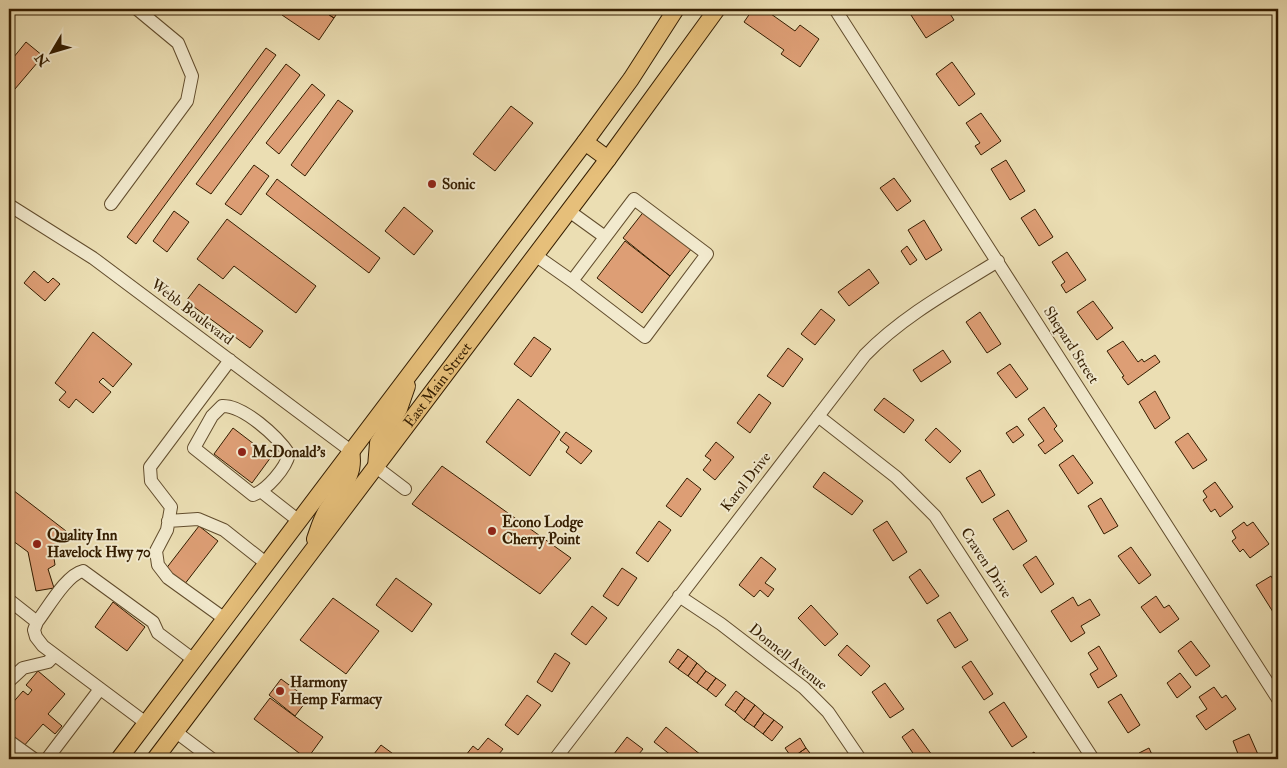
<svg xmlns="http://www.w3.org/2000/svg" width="1287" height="768" font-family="'IM FELL Double Pica',serif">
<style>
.building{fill:#dd9e75;stroke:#341d00}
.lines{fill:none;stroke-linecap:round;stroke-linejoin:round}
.minor-casing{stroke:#624d2d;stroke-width:14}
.major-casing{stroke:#341d00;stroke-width:18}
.minor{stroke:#f2eace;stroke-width:12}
.major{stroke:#e6bf7a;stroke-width:16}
.poi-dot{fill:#8f2418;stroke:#f2eace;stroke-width:2}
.labels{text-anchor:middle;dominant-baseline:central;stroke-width:4;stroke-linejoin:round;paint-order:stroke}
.poi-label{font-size:15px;font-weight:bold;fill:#341d00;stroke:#f2eace;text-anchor:start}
.street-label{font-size:15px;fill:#341d00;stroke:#f2eace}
</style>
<rect width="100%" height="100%" fill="#ebdeb3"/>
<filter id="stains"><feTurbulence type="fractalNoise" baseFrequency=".004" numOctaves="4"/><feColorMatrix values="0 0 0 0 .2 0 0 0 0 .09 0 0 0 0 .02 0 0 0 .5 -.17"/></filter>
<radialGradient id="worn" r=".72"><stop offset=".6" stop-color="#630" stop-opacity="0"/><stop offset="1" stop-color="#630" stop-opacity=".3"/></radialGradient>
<!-- building -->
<path class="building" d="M 286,9 L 320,9 L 334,18 L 319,40 L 282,15 Z
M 320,9 L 340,9 L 334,18 Z
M 753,9 L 764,9 L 795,31 L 800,25 L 819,39 L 800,67 L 781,54 L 784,50 L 744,22 Z
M 907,9 L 947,9 L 954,20 L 926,38 Z
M 26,42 L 43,56 L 9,96 L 9,63 Z
M 266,48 L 276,55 L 136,244 L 127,237 Z
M 952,62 L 975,94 L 959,106 L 936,74 Z
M 286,64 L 300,75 L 211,194 L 196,184 Z
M 312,84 L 325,95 L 279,154 L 266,143 Z
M 338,100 L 353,111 L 305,176 L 291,165 Z
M 511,106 L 533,123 L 495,171 L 473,154 Z
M 981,113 L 1001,141 L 981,155 L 975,146 L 980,143 L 966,123 Z
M 1006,160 L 1025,191 L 1010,200 L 991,169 Z
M 254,165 L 269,176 L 241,215 L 225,204 Z
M 894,178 L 911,201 L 897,211 L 880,188 Z
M 277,179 L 380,258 L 369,273 L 266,194 Z
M 404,207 L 433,231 L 414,255 L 385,231 Z
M 1035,209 L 1053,237 L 1039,246 L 1021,218 Z
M 645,210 L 692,248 L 670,276 L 623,238 Z
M 174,211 L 189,222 L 167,252 L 153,241 Z
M 227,219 L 316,286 L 296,313 L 234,266 L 223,279 L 197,259 Z
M 924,220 L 942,250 L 926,260 L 908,230 Z
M 625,241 L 670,276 L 642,313 L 597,278 Z
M 907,246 L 917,260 L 910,265 L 901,251 Z
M 1067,252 L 1086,280 L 1066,293 L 1061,285 L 1065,282 L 1052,262 Z
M 869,269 L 879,283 L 849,306 L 838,292 Z
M 34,271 L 48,283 L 53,278 L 60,284 L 45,301 L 24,283 Z
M 199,284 L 263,331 L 250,348 L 186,301 Z
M 1093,301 L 1113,328 L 1097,340 L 1077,312 Z
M 821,309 L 835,320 L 815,345 L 801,334 Z
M 980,312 L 1001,344 L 987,353 L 966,322 Z
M 93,332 L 132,364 L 113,387 L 103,378 L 99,382 L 111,392 L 93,413 L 76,399 L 69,408 L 59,400 L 66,392 L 55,383 Z
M 534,337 L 551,349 L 531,377 L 514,364 Z
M 1123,341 L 1138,362 L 1142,359 L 1144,362 L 1155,355 L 1160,362 L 1128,385 L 1122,377 L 1124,376 L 1107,351 Z
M 788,348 L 803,359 L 783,387 L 767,376 Z
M 943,350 L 951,362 L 921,382 L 913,370 Z
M 1010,364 L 1028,389 L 1016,398 L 997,373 Z
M 1155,391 L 1170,418 L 1155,429 L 1139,402 Z
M 759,394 L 771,403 L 750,433 L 737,423 Z
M 884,398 L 914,420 L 904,433 L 874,410 Z
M 518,399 L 560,432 L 530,476 L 486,442 Z
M 1044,407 L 1057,426 L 1054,429 L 1063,441 L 1045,454 L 1038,445 L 1044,441 L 1028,419 Z
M 1017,426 L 1024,435 L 1013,443 L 1006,433 Z
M 233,428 L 271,457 L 252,483 L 214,454 Z
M 936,428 L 961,451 L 950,463 L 925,440 Z
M 566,432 L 592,451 L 581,464 L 566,452 L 569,447 L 560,440 Z
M 1188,433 L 1207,460 L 1193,469 L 1175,442 Z
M 716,442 L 734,457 L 715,480 L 703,470 L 711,460 L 705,456 Z
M 1073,455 L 1093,483 L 1078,494 L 1059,465 Z
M 442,466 L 571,558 L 540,594 L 412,504 Z
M 980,470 L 995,495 L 982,503 L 966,478 Z
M 824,472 L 863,501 L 852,515 L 813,487 Z
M 687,478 L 701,489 L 681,517 L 666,506 Z
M 1215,482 L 1233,507 L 1220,517 L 1215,509 L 1211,512 L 1203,500 L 1207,497 L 1203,491 Z
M 9,487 L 66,531 L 53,551 L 55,565 L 48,569 L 54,588 L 36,591 L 28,552 L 9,538 Z
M 1101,498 L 1118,526 L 1104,534 L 1088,506 Z
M 1008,510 L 1027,541 L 1013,550 L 993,519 Z
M 659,521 L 671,530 L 648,562 L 636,553 Z
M 887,521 L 907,552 L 893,561 L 873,530 Z
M 1244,522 L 1247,526 L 1253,522 L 1269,544 L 1250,558 L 1243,549 L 1240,552 L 1232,541 L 1236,538 L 1232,531 Z
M 199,526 L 218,541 L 184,585 L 165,570 Z
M 1131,547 L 1151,575 L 1139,584 L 1118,556 Z
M 1036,556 L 1054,584 L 1041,593 L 1023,565 Z
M 761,557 L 776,569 L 765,583 L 774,589 L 768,597 L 760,590 L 754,597 L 739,585 Z
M 622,568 L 637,578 L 618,606 L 603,596 Z
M 920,569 L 939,596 L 927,604 L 909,577 Z
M 1271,576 L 1278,588 L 1278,608 L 1273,612 L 1256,585 Z
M 396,578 L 432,604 L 412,632 L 376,605 Z
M 1156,596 L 1164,608 L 1169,605 L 1179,619 L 1160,633 L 1141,607 Z
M 1073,597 L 1078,606 L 1090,599 L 1100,615 L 1081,626 L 1085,633 L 1071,642 L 1051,611 Z
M 333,598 L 379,631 L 346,674 L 300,640 Z
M 113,602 L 145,627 L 127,651 L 95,627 Z
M 811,605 L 838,634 L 825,646 L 798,618 Z
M 592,606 L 607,618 L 586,645 L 571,634 Z
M 950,612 L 968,640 L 955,648 L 937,620 Z
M 1191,641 L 1210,666 L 1196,676 L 1178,651 Z
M 847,645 L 870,666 L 861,676 L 838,655 Z
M 1099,646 L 1117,676 L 1098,688 L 1090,674 L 1098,669 L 1088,653 Z
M 678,649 L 688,656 L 678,669 L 669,662 Z
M 555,653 L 570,663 L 552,692 L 537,682 Z
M 688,656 L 697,663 L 688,676 L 678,669 Z
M 971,661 L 993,694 L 984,700 L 962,667 Z
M 697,663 L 706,671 L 697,683 L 688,676 Z
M 38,671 L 65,694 L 48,714 L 62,726 L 55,734 L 43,724 L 23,747 L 9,735 L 9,707 L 23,691 L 28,695 L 32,690 L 26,685 Z
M 706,671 L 716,678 L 707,690 L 697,683 Z
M 1180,673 L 1191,687 L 1177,698 L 1167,683 Z
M 716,678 L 726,685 L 716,697 L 707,690 Z
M 281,679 L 308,699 L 295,716 L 269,695 Z
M 885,683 L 904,709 L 890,718 L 872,692 Z
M 1214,687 L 1222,698 L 1226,695 L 1236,709 L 1206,730 L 1196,716 L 1207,709 L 1199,697 Z
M 736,691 L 745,698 L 735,712 L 725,705 Z
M 1121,694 L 1140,725 L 1128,733 L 1108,702 Z
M 527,695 L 541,705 L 518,735 L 505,725 Z
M 270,698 L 323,737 L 307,759 L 254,719 Z
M 745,698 L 755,705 L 744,720 L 735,712 Z
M 1004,702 L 1027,737 L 1012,747 L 989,712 Z
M 755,705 L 764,713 L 754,727 L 744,720 Z
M 764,713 L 774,720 L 763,734 L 754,727 Z
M 774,720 L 783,727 L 772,741 L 763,734 Z
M 666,727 L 706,759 L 676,759 L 654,742 Z
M 913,729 L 932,755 L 926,759 L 917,759 L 902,737 Z
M 1249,734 L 1260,759 L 1240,759 L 1233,741 Z
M 627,737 L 643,749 L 635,759 L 610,759 Z
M 488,738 L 503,749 L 495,759 L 471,759 L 466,755 L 473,746 L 478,750 Z
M 800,738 L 806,748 L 792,758 L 785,748 Z
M 381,745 L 400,759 L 370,759 Z
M 806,748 L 813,757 L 793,759 L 792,758 Z
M 1149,748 L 1154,759 L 1142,759 L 1139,753 Z
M 1034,752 L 1038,759 L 1024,759 Z"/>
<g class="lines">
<defs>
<path id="minor" d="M 835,9 L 1278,699
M 634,199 L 707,254 L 645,337 L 572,281 Z
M 111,204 L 187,101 L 192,76 L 178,43 L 137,9
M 9,205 L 93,258 L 351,451
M 569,211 L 605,237
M 535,255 L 572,281
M 222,406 C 243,405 277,436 289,454 C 286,468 267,490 253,495 L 194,448 L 212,416 Z
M 818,416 L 896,477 L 935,516 L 1093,759
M 376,467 L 405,489
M 262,492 L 299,521
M 168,521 L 198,519 L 224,530 L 267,564
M 679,596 L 721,624 L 804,688 L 828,712 L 860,759
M 9,600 L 37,622 C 48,608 66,575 83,571 L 153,622 L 158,633 L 194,660
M 225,619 L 168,578 L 158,565 L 156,551 L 167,530 L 171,507 L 151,481 L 150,467 L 230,360
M 37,622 L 34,630 L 36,637 L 43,646 L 146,723
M 9,681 L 23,668 L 48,662 L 55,655
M 176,732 L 212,759
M 9,741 L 34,759
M 47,759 L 100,689
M 555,759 L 865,355 C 903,316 951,290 998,261"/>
<g id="major">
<path d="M 585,142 L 608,159"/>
<path d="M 376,467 L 378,443 L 399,409 L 407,386"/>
<path d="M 315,539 C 319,528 322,516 329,507 C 341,488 356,476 351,451"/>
<path d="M 119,759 L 585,142 L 631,79 L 676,9"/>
<path id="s1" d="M 155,759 L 608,159 L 717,9"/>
</g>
</defs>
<!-- minor casing -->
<use href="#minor" class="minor-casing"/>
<!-- major casing -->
<use href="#major" class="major-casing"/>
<!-- minor -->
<use href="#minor" class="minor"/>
<!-- major -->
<use href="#major" class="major"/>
</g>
<!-- markers -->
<g class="poi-dot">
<circle cx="432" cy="184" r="5"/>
<circle cx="242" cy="452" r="5"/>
<circle cx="492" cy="531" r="5"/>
<circle cx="37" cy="544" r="5"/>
<circle cx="280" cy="691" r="5"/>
</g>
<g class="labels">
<!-- poi labels -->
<g class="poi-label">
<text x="442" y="184">Sonic</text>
<text x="252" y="452">McDonald's</text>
<text x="502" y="522">Econo Lodge<tspan x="502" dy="17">Cherry Point</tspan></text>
<text x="47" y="535">Quality Inn<tspan x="47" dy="17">Havelock Hwy 70</tspan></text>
<text x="290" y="682">Harmony<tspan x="290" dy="17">Hemp Farmacy</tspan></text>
</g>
<!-- street labels -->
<g class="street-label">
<text transform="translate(192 312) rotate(37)">Webb Boulevard</text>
<text transform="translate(1071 345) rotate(57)">Shepard Street</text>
<text stroke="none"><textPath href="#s1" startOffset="469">East Main Street</textPath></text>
<text transform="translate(746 482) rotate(-52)">Karol Drive</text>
<text transform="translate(986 563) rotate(57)">Craven Drive</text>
<text transform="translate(788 657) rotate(39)">Donnell Avenue</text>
</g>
</g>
<!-- margin -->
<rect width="1287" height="768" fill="none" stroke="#ebdeb3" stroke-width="30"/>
<rect x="10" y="10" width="1267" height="748" fill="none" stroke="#341d00" stroke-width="2.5"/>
<rect x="15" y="15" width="1257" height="738" fill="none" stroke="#341d00"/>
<!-- north arrow -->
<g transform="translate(52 52) rotate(232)" stroke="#f2eace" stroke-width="4" paint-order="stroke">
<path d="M0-4L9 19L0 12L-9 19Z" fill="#341d00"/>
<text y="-8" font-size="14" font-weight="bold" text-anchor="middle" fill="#341d00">N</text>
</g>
<rect width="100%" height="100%" filter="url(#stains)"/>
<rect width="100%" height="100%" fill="url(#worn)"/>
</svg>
